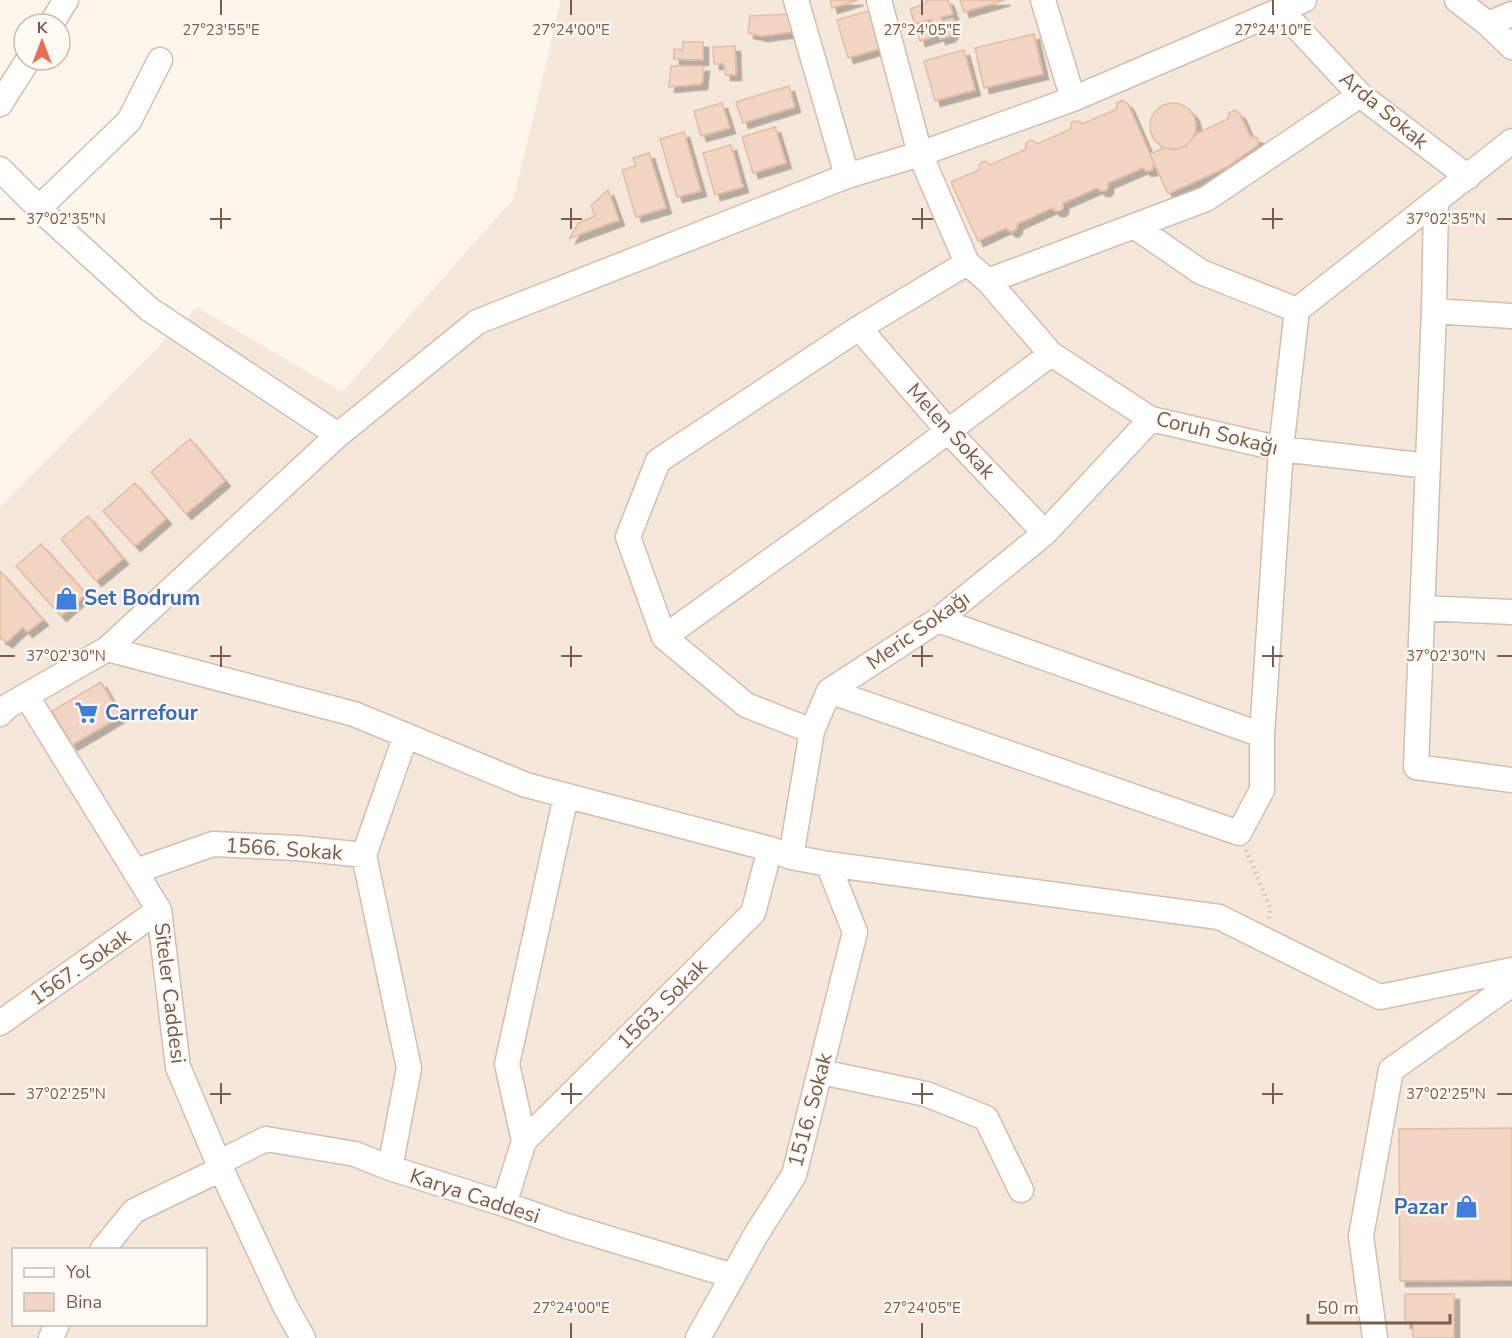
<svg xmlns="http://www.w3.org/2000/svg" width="1512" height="1338" font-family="'Nunito Sans',sans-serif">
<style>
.residential{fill:#f5e8da;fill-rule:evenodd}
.building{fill:#f3d5c3;stroke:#e6bba3;stroke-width:1.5;filter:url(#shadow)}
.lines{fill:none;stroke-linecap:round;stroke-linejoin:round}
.minor-casing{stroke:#d1beb0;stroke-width:27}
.path{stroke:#d9b8a5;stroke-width:4;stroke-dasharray:1.5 4.5;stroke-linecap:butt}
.minor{stroke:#fff;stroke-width:24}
.ticks{fill:none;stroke:#7a5c4d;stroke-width:2}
.labels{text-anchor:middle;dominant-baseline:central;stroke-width:4.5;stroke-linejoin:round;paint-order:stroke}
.street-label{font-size:21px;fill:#7a5c4d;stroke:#fffaf3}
.shop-label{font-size:21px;font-weight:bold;fill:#366cbe;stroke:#fffaf3;text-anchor:start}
.ticks-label{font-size:15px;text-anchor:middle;fill:#7a5c4d;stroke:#fffaf3;stroke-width:4.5;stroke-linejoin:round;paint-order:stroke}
</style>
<defs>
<filter id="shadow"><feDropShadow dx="5.5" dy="5.5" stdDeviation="0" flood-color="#0004"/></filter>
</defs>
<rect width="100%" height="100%" fill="#fdf6ec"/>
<!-- residential -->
<path class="residential" d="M 561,0 L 1512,0 L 1512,1338 L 0,1338 L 0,507 L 197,307 L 342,392 L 514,198 ZM 14,1250 L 206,1250 L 206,1324 L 14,1324 Z"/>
<!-- building -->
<path class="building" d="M 830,0 L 858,0 L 832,8 Z
M 926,0 L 948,0 L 953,14 L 941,17 L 942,21 L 953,18 L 956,28 L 950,36 L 940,39 L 939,35 L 920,41 L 917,31 L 934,26 L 932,19 L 915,24 L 910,9 L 927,3 Z
M 960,0 L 1005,0 L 964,12 Z
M 869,11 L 879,49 L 848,58 L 837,20 Z
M 789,14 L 792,32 L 762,36 L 748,33 L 750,16 Z
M 1034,34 L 1043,74 L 984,88 L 975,48 Z
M 683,42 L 703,42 L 703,60 L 674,59 L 674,49 L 683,50 Z
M 735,46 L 736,75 L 725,75 L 724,64 L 714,64 L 713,47 Z
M 964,50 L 975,90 L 935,101 L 924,61 Z
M 671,66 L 704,66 L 702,84 L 669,87 Z
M 789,86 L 795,107 L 743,123 L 736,102 Z
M 1123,100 L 1128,104 L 1154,163 L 1152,170 L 1146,171 L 1143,168 L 1108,183 L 1108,188 L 1105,191 L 1101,191 L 1097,188 L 1063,203 L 1063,208 L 1060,211 L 1055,211 L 1052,208 L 1017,224 L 1017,228 L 1014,231 L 1011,232 L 1006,228 L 978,241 L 951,182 L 979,170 L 979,165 L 982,162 L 985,161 L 990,165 L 1026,149 L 1026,144 L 1029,141 L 1032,140 L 1037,144 L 1071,129 L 1071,123 L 1074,121 L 1078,121 L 1082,124 L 1117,109 L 1117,103 Z
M1150 126a23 23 0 1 1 46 0a23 23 0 1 1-46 0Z
M 722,103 L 730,128 L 701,136 L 694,111 Z
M 1235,110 L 1240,114 L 1250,136 L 1258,138 L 1258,145 L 1225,168 L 1168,194 L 1150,154 L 1164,148 L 1174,150 L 1186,146 L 1196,134 L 1228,119 L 1229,113 Z
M 775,127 L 786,163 L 753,173 L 742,137 Z
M 684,132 L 701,191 L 677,197 L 660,139 Z
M 731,145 L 743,187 L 715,195 L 703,153 Z
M 649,153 L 666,208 L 636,217 L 622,170 L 636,166 L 633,158 Z
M 608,190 L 619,220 L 570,238 L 578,223 L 595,216 L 591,206 Z
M 190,439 L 225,481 L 186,514 L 151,472 Z
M 135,483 L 166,519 L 135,546 L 103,511 Z
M 88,516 L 123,559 L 96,581 L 61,539 Z
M 41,544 L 86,594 L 61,616 L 16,566 Z
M 0,571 L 43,620 L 27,632 L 23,627 L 7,642 L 0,638 Z
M 101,682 L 121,716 L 72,745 L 52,711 Z
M 1512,1128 L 1512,1280 L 1400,1281 L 1399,1129 Z
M 1405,1294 L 1454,1294 L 1454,1338 L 1413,1338 L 1413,1323 L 1405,1323 Z"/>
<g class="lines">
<defs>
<path id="minor" d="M 796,0 L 847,176
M 879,0 L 920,154 L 967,263 L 988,281 L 1051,354 L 1151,419 L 1281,449 L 1428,466
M 1043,0 L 1073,99
M 1457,0 L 1488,24 L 1512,14
M 1281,10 L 1360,95 L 1468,177
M 51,24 L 66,0
M 1488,24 L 1512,47
M 0,104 L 28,60
M 0,169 L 47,216 L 149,309 L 338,435
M 1436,202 L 1434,311 L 1416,767 L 1512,780
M 39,208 L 129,121 L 160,60
M 1134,226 L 1201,272 L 1297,310
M 988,281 L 1206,199 L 1360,95
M 1434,311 L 1512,316
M 859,328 L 948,431 L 1045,533
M 1422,608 L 1512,612
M 938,620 L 1262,735
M 664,637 L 883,480 L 1051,354
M 107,649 L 354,714 L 526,785 L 770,849 L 791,857 L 828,864 L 1219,917 L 1380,997 L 1512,970
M 829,691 L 1239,833 L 1262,790 L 1262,735 L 1281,449 L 1297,310 L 1512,141
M 26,695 L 159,910 L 178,1067 L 221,1169 L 285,1306 L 303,1338
M 0,714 L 8,706 L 107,649 L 338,435 L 477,322 L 847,176 L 920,154 L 1073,99 L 1304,0
M 812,731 L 746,705 L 664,637 L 628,537 L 658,461 L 859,328 L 967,263
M 791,857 L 812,731 L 829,691 L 938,620 L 1045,533 L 1151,419
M 144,885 L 136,871 L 213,844 L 297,848 L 364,855
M 0,1023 L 159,910
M 821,1072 L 926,1094 L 986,1118 L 1021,1190
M 524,1141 L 753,913 L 770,849
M 218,1163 L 266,1139 L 355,1154 L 390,1168 L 504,1204 L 567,1226 L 733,1276
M 390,1168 L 409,1068 L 364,855 L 406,735
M 504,1204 L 524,1141 L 507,1064 L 566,796
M 102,1250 L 134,1211 L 221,1169
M 51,1338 L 57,1324
M 698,1338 L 757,1233 L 794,1175 L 855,932 L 828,864
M 1375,1338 L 1361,1236 L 1391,1070 L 1512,984"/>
</defs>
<!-- minor casing -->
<use href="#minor" class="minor-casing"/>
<!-- path -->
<path class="path" d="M 1246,850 L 1270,907 L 1269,919"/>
<!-- minor -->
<use href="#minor" class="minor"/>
</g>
<!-- ticks -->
<path class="ticks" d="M 221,0 L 221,15M 571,0 L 571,15M 922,0 L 922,15M 1273,0 L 1273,15M 221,208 L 221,229M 571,208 L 571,229M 922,208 L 922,229M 1273,208 L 1273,229M 0,219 L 15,219M 210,219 L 231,219M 561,219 L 582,219M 912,219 L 933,219M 1262,219 L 1283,219M 1497,219 L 1512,219M 221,646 L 221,667M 571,646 L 571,667M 922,646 L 922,667M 1273,646 L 1273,667M 0,656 L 15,656M 210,656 L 231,656M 561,656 L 582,656M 912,656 L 933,656M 1262,656 L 1283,656M 1497,656 L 1512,656M 221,1083 L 221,1104M 571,1083 L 571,1104M 922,1083 L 922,1104M 1273,1083 L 1273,1104M 0,1094 L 15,1094M 210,1094 L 231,1094M 561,1094 L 582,1094M 912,1094 L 933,1094M 1262,1094 L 1283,1094M 1497,1094 L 1512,1094M 571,1323 L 571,1338M 922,1323 L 922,1338"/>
<!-- icons -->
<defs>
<symbol id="shop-bare" viewBox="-9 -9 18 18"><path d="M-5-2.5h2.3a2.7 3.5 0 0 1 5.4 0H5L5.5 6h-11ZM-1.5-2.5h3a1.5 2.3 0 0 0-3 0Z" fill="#3f7fe0" stroke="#fffaf3" stroke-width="2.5" paint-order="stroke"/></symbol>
<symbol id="supermarket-bare" viewBox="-9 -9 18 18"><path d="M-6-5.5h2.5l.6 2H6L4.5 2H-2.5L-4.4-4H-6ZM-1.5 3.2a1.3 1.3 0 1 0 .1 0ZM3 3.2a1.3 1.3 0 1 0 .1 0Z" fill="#3f7fe0" stroke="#fffaf3" stroke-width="2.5" paint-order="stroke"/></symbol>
</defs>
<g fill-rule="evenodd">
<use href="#shop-bare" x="50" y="582" width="33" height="33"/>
<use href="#supermarket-bare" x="70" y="696" width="33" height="33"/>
<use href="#shop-bare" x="1450" y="1190" width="33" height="33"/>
</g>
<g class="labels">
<!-- street labels -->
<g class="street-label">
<text transform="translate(1384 110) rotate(40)">Arda Sokak</text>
<text transform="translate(951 431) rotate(48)">Melen Sokak</text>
<text transform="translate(1217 433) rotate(14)">Coruh Sokağı</text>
<text transform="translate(918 630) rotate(-35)">Meric Sokağı</text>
<text transform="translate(284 849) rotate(4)">1566. Sokak</text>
<text transform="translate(80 967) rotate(-35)">1567. Sokak</text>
<text transform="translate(170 993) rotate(83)">Siteler Caddesi</text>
<text transform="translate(662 1004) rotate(-45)">1563. Sokak</text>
<text transform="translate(810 1110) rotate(-75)">1516. Sokak</text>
<text transform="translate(475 1196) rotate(18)">Karya Caddesi</text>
</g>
<!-- shop labels -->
<g class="shop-label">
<text x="84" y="598">Set Bodrum</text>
<text x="105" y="713">Carrefour</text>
<text x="1448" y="1207" text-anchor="end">Pazar</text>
</g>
</g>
<g class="ticks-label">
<text x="221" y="35">27°23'55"E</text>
<text x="571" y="35">27°24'00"E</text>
<text x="922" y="35">27°24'05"E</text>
<text x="1273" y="35">27°24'10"E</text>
<text x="66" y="224">37°02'35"N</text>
<text x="1446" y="224">37°02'35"N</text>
<text x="66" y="661">37°02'30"N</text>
<text x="1446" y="661">37°02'30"N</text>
<text x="66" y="1099">37°02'25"N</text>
<text x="1446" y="1099">37°02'25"N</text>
<text x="571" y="1313">27°24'00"E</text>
<text x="922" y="1313">27°24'05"E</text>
</g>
<!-- legend -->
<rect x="12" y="1248" width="195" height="78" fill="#fffaf3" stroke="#cabbb1" stroke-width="1.5"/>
<rect x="24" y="1268" width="30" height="9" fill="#ffffff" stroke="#cabbb1" stroke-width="1.5"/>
<text x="66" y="1278" font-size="18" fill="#7a5c4d">Yol</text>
<rect x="24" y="1293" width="30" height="18" fill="#f3d5c3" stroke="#cabbb1" stroke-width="1.5"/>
<text x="66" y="1308" font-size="18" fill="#7a5c4d">Bina</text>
<!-- north arrow -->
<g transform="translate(42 42)"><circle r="28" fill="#fffaf3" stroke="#cabbb1" stroke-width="1.5"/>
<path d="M0-4.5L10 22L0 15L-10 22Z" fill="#e76f51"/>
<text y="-9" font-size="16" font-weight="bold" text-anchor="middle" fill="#7a5c4d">K</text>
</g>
<!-- scale -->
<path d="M1308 1314v9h142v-9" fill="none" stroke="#7a5c4d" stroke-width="3"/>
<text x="1317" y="1314" font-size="18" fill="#7a5c4d" stroke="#fffaf3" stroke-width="4.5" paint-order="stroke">50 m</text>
</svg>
